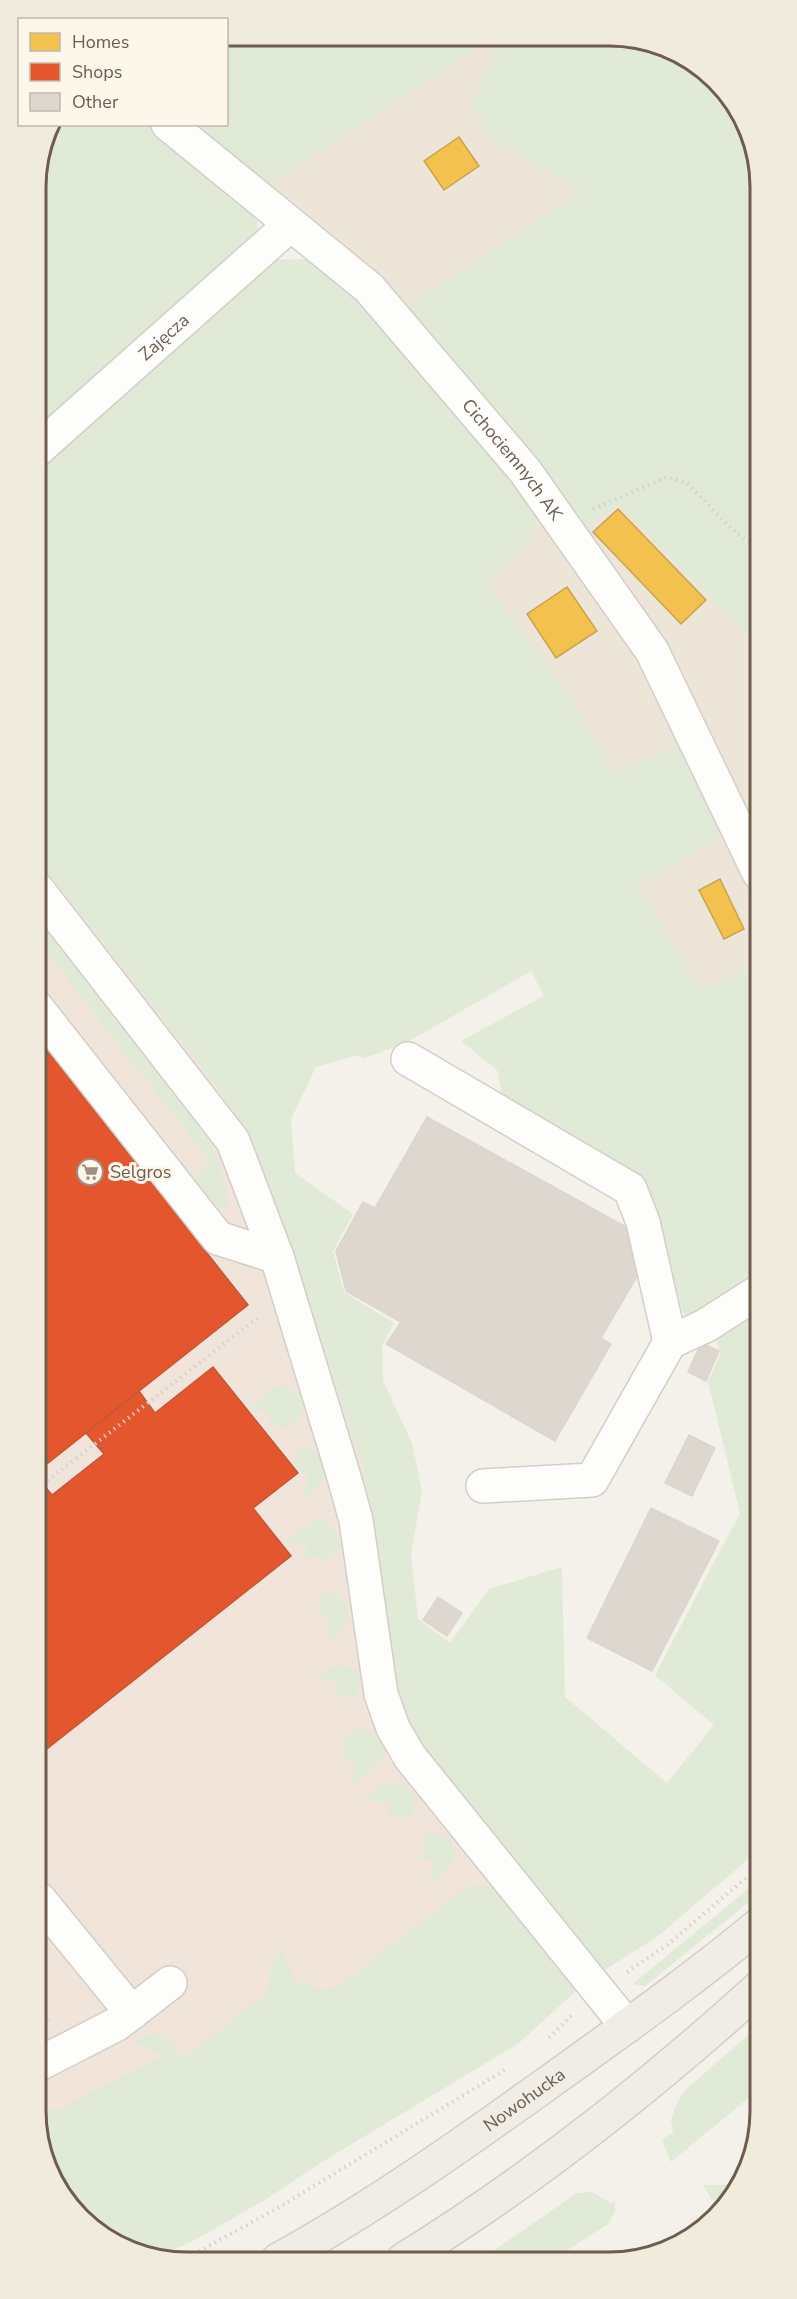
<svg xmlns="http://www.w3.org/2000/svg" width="797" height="2299" font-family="'Nunito Sans',sans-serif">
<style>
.residential{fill:#ede5d8}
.commercial{fill:#f1e5db}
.green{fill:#e0ead6}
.homes{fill:#f2c14e;stroke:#caa34e;stroke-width:1.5}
.shops{fill:#e4572e;stroke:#c15837;stroke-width:1.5}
.building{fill:#ddd7d0;stroke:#dcd6cd;stroke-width:1.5}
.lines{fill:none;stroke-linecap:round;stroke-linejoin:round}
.minor-casing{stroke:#d3cec8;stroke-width:36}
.major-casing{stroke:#d3cdc7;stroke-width:36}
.path{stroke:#d6d0cb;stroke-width:4;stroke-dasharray:1.5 4.5;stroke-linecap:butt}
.minor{stroke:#fdfdfc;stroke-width:33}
.major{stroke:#f0ede6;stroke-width:33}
.labels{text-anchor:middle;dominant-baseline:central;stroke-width:6;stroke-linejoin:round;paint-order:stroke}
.street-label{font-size:18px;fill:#6e5c4d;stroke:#fcf7ea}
.poi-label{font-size:18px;fill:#6e5c4d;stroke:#fcf7ea;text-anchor:start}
.rim{fill:none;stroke:#6e5c4d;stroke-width:3}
</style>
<rect width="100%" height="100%" fill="#f4f1ea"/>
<!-- residential -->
<path class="residential" d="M 492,38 L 503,38 L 472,103 L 492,139 L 583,191 L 407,307 L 266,186 Z
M 618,504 L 759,647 L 759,848 L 659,641 L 586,528 Z
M 541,512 L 620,626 L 679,745 L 614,774 L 574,704 L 486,583 L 527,544 Z
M 723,836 L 759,912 L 759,966 L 700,990 L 636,885 Z"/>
<!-- commercial -->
<path class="commercial" d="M 37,811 L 255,1073 L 379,1472 L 408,1678 L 545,1859 L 334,2008 L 39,2142 Z"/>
<!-- green -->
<path class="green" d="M 227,36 L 492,38 L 266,186 L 190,125 L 226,124 Z
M 503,38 L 640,39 L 717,81 L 758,157 L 759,647 L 618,505 L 586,528 L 532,453 L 407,307 L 583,191 L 492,139 L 472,103 Z
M 51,125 L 154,125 L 250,206 L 257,219 L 258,234 L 37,435 L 36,177 Z
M 307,259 L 361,298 L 541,512 L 527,544 L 487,583 L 574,704 L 614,774 L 679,745 L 723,836 L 637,885 L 700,990 L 759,966 L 760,1270 L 694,1317 L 683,1313 L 650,1190 L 504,1103 L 497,1070 L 461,1041 L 544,996 L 531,971 L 404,1044 L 362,1059 L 359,1055 L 316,1067 L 291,1119 L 295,1173 L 353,1214 L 333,1251 L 344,1292 L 394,1323 L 382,1345 L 383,1381 L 412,1443 L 422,1491 L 411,1555 L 418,1619 L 450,1643 L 489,1589 L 562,1567 L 565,1697 L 667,1783 L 714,1725 L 655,1675 L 740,1513 L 708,1382 L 721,1352 L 713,1335 L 760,1306 L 760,1849 L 657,1937 L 603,1971 L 448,1780 L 423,1746 L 409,1717 L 393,1672 L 364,1468 L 253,1150 L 218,1088 L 37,859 L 37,456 L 274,260 Z
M 37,917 C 68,955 99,994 129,1032 C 170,1083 223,1138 228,1206 L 222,1209 L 219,1207 L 192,1177 L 211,1162 L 40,944 L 37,945 Z
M 284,1386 L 300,1393 L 304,1407 L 297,1423 L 290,1428 L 269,1425 L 270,1412 L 247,1409 L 275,1387 Z
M 306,1448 L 322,1457 C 329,1481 323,1484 304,1498 L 308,1473 L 296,1471 L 298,1449 Z
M 316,1520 C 333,1520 342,1532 339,1548 L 328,1559 L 306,1556 L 307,1545 L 284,1541 Z
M 322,1594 C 341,1591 353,1604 348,1623 L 328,1641 L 331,1618 L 319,1616 Z
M 343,1665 L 354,1670 L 360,1678 L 357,1697 L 336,1694 L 338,1682 L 313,1679 L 330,1667 Z
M 361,1728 C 377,1733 391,1746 379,1763 C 373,1771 360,1778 352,1784 L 355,1761 L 343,1759 L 345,1735 Z
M 393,1783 L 408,1787 C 416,1797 417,1807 410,1818 L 388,1815 L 389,1803 L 365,1800 L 383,1786 Z
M 438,1833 L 452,1841 C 460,1863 445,1872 431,1884 L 433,1860 L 421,1859 L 425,1835 Z
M 760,1879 L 760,1893 L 645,1986 L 633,1984 Z
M 476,1885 L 488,1885 L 499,1893 L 577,1990 L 519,2043 L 322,2162 L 268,2198 L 191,2242 L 153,2258 L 81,2219 L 39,2142 L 39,2103 L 56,2111 L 162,2056 L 135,2041 C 165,2026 164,2038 184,2058 L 268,1992 L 271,1963 L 281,1951 L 297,1984 L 304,1982 L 318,1990 L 339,1987 L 464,1889 Z
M 761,2024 L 761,2121 L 753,2155 L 758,2090 L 671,2162 L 662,2140 L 673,2132 L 671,2121 L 675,2107 L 685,2090 Z
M 703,2185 L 740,2185 L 723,2212 L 717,2199 L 712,2200 Z
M 592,2192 L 611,2203 L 615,2201 L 615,2211 L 608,2224 L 552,2260 L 480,2260 L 577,2193 Z"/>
<!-- homes -->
<path class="homes" d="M 459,137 L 479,166 L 444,190 L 424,161 Z
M 618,509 L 706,600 L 681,624 L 593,532 Z
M 567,587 L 597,631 L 556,658 L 527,614 Z
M 759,808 L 759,839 L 746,816 Z
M 720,879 L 744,929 L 724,939 L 699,890 Z"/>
<!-- shops -->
<path class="shops" d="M 38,1039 L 248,1305 L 38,1471 Z
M 213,1367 L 298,1473 L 253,1508 L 291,1556 L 38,1756 L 38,1478 L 52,1495 L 104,1454 L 86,1433 L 139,1391 L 155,1413 Z"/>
<!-- building -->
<path class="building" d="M 427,1117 L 628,1228 L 639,1273 L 601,1338 L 611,1344 L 555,1441 L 386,1344 L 401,1322 L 346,1291 L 336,1251 L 363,1202 L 375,1208 Z
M 701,1343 L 719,1351 L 706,1381 L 688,1372 Z
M 689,1435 L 715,1448 L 692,1496 L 665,1483 Z
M 651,1508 L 719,1541 L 652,1671 L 587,1638 Z
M 438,1597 L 462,1613 L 447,1636 L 423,1620 Z"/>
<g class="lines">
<defs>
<g id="minor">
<path id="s1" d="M 168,124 L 369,288 L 525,471 L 652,651 L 759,873"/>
<path id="s2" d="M 37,450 L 290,225"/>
<path d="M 37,889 L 233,1141 L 277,1257 L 344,1477 L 356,1520 L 381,1694 L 393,1728 L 410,1757 L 627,2026"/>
<path d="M 37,1008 L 218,1238 L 277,1257"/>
<path d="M 408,1059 L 630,1189 L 643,1222 L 670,1342"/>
<path d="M 483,1486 L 592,1480 L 670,1342 L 705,1326 L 760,1291"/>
<path d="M 39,1899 L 132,2013"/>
<path d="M 39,2064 L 117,2024 L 170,1983"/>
</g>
<g id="major">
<path id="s3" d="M 278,2260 C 374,2207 463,2144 552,2080 C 623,2029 694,1979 760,1924"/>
<path d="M 403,2260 C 531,2181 650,2087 761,1986"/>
</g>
</defs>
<!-- minor casing -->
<use href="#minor" class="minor-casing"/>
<!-- major casing -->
<use href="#major" class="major-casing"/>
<!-- path -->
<path class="path" d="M 593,509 L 667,477 L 688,484 L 732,529 L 759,549
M 38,1488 L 260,1316
M 627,1972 L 667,1945 L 760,1866
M 39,2004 L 48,2021
M 549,2038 L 574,2013
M 183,2260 L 276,2209 L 505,2070"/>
<!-- minor -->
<use href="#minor" class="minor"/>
<!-- major -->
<use href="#major" class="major"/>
</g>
<!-- icons -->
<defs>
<symbol id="supermarket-ring" viewBox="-11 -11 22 22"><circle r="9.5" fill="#fcf7ea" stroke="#9d9084" stroke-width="1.5"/><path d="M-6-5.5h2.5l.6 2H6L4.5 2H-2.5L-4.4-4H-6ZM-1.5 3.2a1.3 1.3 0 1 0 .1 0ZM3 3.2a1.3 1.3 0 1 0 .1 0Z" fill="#9d9084"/></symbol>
</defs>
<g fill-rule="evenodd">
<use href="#supermarket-ring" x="75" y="1157" width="30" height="30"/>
</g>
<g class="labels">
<!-- street labels -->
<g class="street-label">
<text stroke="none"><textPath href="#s2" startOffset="170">Zajęcza</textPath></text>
<text stroke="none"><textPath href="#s1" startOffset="483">Cichociemnych AK</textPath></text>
<text stroke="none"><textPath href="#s3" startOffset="294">Nowohucka</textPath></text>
</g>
<!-- poi labels -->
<g class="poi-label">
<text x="110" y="1172">Selgros</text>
</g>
</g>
<!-- crop -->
<path d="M0 0H797V2299H0ZM187 46H609A141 141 0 0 1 750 187V2111A141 141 0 0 1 609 2252H187A141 141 0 0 1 46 2111V187A141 141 0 0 1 187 46Z" fill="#f1ebdd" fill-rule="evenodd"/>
<path class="rim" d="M187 46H609A141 141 0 0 1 750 187V2111A141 141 0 0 1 609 2252H187A141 141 0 0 1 46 2111V187A141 141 0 0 1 187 46Z"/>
<!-- legend -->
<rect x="18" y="18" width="210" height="108" fill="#fcf7ea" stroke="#c3b9ab" stroke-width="1.5"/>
<rect x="30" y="33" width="30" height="18" fill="#f2c14e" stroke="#c3b9ab" stroke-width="1.5"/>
<text x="72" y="48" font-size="18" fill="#6e5c4d">Homes</text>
<rect x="30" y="63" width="30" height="18" fill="#e4572e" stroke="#c3b9ab" stroke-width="1.5"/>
<text x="72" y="78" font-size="18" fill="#6e5c4d">Shops</text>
<rect x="30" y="93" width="30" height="18" fill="#ddd7d0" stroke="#c3b9ab" stroke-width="1.5"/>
<text x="72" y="108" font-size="18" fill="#6e5c4d">Other</text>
</svg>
